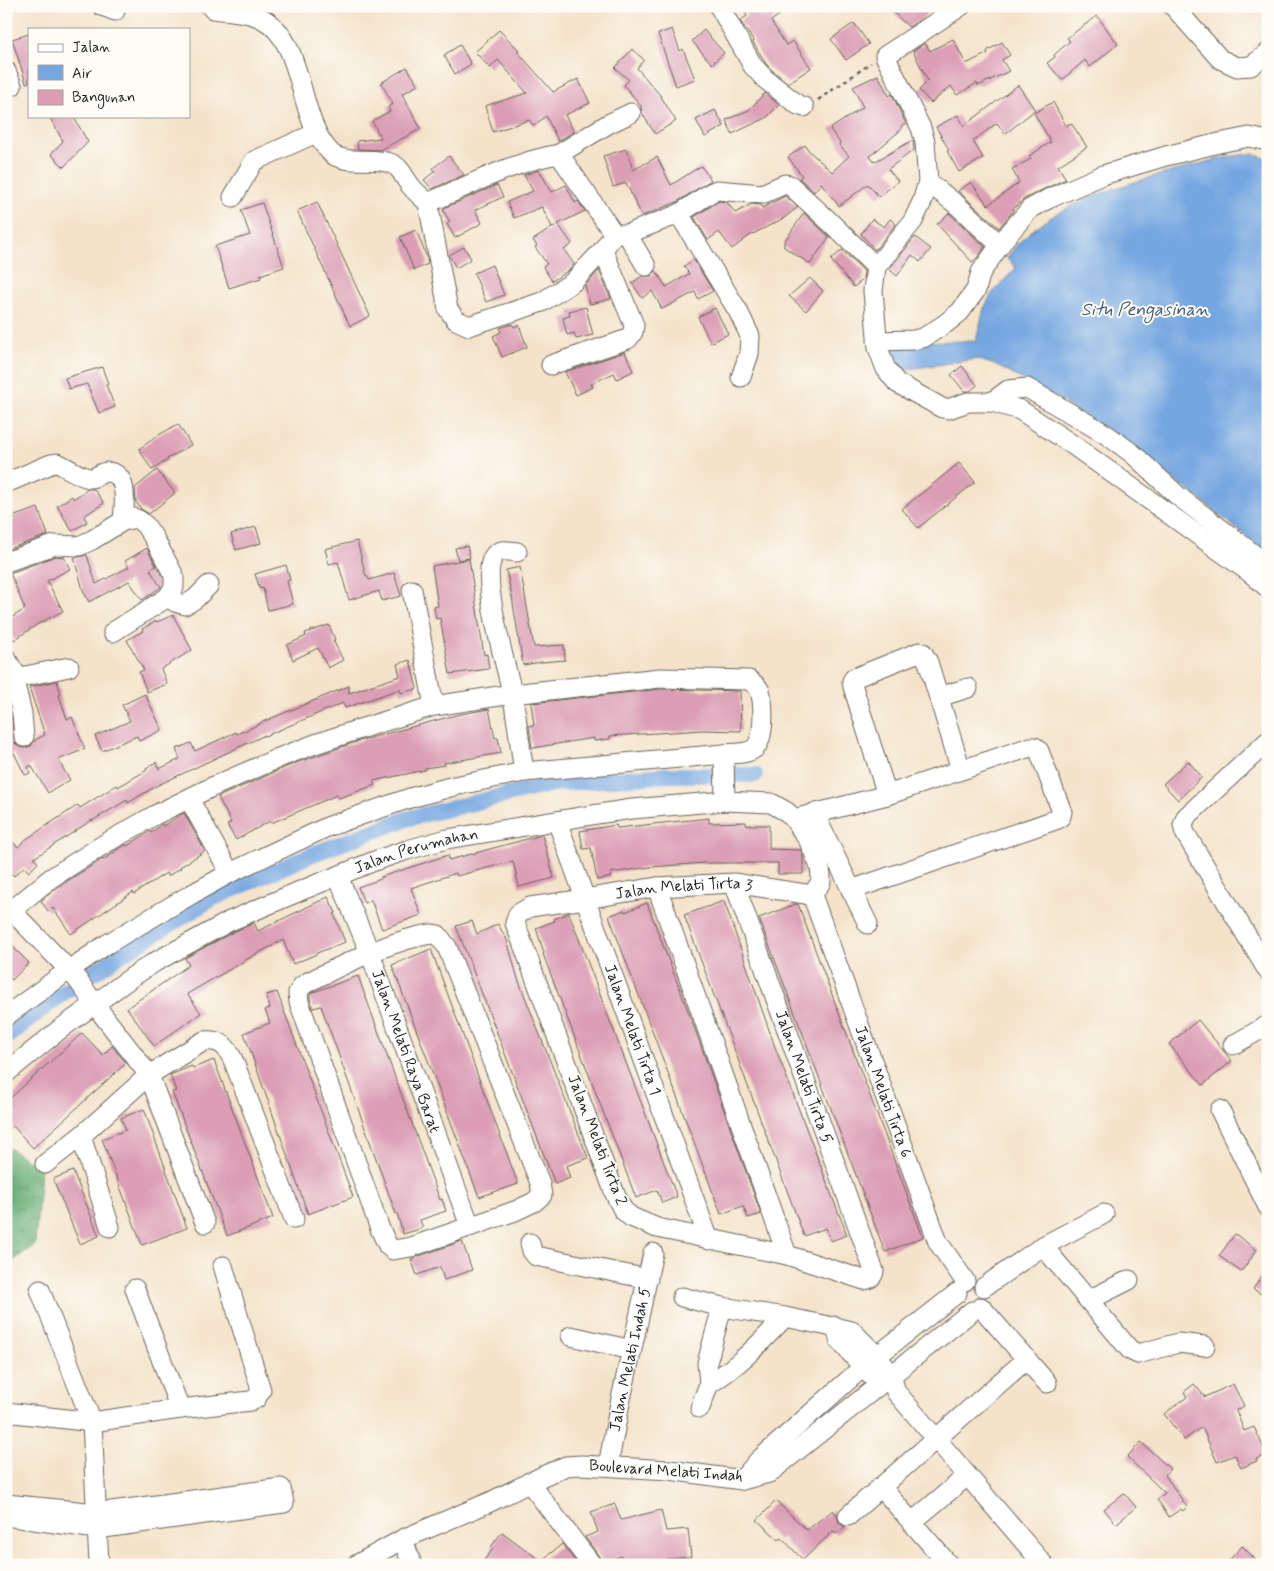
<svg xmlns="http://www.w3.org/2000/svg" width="1274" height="1571" font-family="Mynerve,sans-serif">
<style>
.forest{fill:url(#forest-crowns);stroke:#416448}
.water{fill:#75a6e0;stroke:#48617e}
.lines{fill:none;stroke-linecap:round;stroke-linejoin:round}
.canal{stroke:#75a6e0;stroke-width:16}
.building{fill:#db9eb5}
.minor-casing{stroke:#686259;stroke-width:21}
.path{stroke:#686259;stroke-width:2.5;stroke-dasharray:4 4;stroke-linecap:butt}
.minor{stroke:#fff;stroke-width:19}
.labels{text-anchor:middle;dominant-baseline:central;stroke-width:4;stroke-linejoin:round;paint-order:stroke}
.street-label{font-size:16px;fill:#1c1c1c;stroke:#fdfcf7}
.water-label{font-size:18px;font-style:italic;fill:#445a74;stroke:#fdfcf7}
</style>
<defs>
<pattern id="forest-crowns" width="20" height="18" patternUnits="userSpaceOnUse" patternTransform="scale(1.25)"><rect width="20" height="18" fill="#66ad74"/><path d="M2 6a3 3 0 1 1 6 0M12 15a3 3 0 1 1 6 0" fill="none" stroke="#538c5e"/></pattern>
</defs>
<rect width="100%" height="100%" fill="#fdfcf7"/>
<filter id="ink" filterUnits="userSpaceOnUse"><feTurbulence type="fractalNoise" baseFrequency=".02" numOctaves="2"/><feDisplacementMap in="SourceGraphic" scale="10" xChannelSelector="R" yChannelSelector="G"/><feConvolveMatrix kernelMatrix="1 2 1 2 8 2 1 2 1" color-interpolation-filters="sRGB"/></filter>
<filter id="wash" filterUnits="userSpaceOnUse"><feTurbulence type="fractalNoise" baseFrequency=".0096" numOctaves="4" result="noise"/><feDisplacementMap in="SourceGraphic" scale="20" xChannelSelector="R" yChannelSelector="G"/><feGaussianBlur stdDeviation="1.12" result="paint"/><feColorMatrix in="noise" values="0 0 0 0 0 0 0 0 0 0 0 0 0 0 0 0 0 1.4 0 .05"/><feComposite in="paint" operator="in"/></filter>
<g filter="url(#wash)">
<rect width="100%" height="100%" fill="#f4e3ca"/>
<!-- forest -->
<path class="forest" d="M 6,1146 L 41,1169 L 35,1245 L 6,1266 Z"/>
<!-- water -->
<path class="water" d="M 1253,154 L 1268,159 L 1268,554 L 1191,492 L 1057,398 L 995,365 L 977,359 L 902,370 L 886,342 L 976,341 L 984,308 L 993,292 L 1016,268 L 1007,259 C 1036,208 1125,184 1178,170 C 1204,163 1226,155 1253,154 Z"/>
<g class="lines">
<!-- canal -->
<path class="canal" d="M 6,1038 L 63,993 L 114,959 L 212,899 L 313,854 L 406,819 L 552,784 L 668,775 L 755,775"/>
</g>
<g id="blocks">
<!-- building -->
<path class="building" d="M 741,6 L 792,6 L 771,21 L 786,45 L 793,41 L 811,68 L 788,83 L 773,71 L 766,64 L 753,42 L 754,41 L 740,21 L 747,16 Z
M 886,6 L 920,6 L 927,12 L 920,20 L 909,27 Z
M 1097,16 L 1118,44 L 1090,67 L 1085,60 L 1062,80 L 1047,63 L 1055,57 L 1054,55 L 1070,41 L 1067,38 Z
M 854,23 L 869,44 L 846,60 L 831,39 Z
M 672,29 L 680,51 L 683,49 L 695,79 L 676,86 L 658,34 Z
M 499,30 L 519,50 L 517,51 L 553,92 L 578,79 L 590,103 L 565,115 L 574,132 L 558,141 L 546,116 L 534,126 L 529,120 L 493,132 L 485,106 L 527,93 L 498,60 L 490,68 L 475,52 Z
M 704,30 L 724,53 L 712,64 L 692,41 Z
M 29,34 L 29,82 L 26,83 L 12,39 Z
M 953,39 L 966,64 L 988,53 L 987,51 L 1002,42 L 1010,55 L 1002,60 L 1009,71 L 978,86 L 977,83 L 957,95 L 951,86 L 931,103 L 919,90 L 928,81 L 913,51 L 925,43 L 930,51 Z
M 460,45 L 471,64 L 455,74 L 444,55 Z
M 632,49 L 644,60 L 637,68 L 660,95 L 676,121 L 655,134 L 642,113 L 641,106 L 624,85 L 629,80 L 615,68 Z
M 407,67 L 418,85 L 402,94 L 421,129 L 380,150 L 358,149 L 357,141 L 381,138 L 372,121 L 390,111 L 388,107 L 393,104 L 381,83 Z
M 878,75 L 889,96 L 892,94 L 906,124 L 901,126 L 902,129 L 870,156 L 874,162 L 913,140 L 914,150 L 888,169 L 898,181 L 879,197 L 868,184 L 839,206 L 821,183 L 814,192 L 799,178 L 802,176 L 788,157 L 805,145 L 809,151 L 832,172 L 849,156 L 839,145 L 840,143 L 830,129 L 863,107 L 853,87 Z
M 1018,85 L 1035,110 L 1005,134 L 997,123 L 973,141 L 983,158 L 959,172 L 947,151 L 949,150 L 936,127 L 958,115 L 964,126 Z
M 765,93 L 779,105 L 766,118 L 732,134 L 726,120 L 749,110 Z
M 1053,102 L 1066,126 L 1071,123 L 1087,147 L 1058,166 L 1066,179 L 1044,189 L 1024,199 L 1013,209 L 1014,210 L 999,228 L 958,191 L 971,182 L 988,205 L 1019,183 L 1012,169 L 1031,159 L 1029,156 L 1051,142 L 1034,113 Z
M 715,110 L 724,126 L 705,137 L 696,120 Z
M 49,116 L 73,116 L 88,142 L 64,167 L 51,154 L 63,141 Z
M 626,149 L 633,170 L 657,157 L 671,185 L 701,166 L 711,180 L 677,202 L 642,216 L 626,183 L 613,187 L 603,156 Z
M 449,156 L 464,175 L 432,189 L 424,180 L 435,171 L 433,168 Z
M 539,170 L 552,192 L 566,185 L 575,203 L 578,201 L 585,211 L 558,224 L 572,244 L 564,250 L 574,264 L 569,270 L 552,281 L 543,267 L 547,264 L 535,247 L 537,246 L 533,240 L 555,226 L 552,227 L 542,207 L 514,218 L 507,202 L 533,191 L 524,175 Z
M 497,185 L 503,197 L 475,210 L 482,223 L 455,238 L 447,224 L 450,222 L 443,210 L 446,207 Z
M 785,196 L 798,207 L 784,218 L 749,236 L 732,249 L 719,232 L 708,240 L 694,217 L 719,201 L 727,202 L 735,213 L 752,204 L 761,205 L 762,208 Z
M 317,202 L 370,316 L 350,326 L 297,211 Z
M 262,203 L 284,267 L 260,275 L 261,278 L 229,288 L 215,246 L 250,235 L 241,210 Z
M 804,213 L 829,237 L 810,264 L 784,247 L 784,242 Z
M 949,213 L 985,247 L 977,258 L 972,262 L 937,224 Z
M 872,219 L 884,227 L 890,219 L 896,224 L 875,250 L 861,234 Z
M 416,230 L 426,255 L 428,264 L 414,270 L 400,237 Z
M 915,237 L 931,249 L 920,262 L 912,255 L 897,276 L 889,269 Z
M 464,247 L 471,259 L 456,268 L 449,255 Z
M 842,250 L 864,271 L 863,279 L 854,287 L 831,260 Z
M 694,260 L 713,291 L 698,299 L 695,292 L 662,309 L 652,291 L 642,298 L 632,283 L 642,276 L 651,276 L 656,271 L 666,287 L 689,274 L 684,266 Z
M 492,265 L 504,295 L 486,302 L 474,273 Z
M 599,270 L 611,299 L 590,304 L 585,286 Z
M 810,278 L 823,291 L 806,311 L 789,296 Z
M 586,307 L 593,335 L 576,339 L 574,333 L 567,335 L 563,318 L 570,316 L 569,311 Z
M 715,308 L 728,334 L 711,343 L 698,317 Z
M 512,324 L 514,327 L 519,325 L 527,347 L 502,357 L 493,336 L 501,332 L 500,328 Z
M 625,352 L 633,371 L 617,379 L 614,373 L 591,384 L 593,387 L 576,395 L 565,372 Z
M 962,366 L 977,385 L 970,391 L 964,391 L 951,375 Z
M 102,367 L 108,384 L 106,385 L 115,407 L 99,413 L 87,384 L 69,389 L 65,378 Z
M 178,424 L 191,445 L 167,459 L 168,460 L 152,470 L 139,449 L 157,436 Z
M 959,463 L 975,482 L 918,528 L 902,509 Z
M 157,470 L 175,493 L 149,514 L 141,509 L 136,502 L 135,488 Z
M 88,489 L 94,489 L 104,503 L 84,516 L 87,522 L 72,531 L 57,506 L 72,496 L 73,499 Z
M 38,508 L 48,535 L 8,549 L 6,544 L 6,519 Z
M 256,527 L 261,543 L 236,550 L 231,534 Z
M 357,541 L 366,576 L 367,576 L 369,580 L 394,573 L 401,596 L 382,601 L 379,591 L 349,600 L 338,562 L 329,564 L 325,549 Z
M 467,546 L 470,558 L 458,560 L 455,548 Z
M 147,548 L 156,566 L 150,570 L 161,587 L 142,600 L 129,581 L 89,602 L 83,590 L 74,558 L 87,555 L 96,584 L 129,567 L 125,561 Z
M 56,556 L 64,557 L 70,569 L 47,581 L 63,611 L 38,624 L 14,640 L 6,627 L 6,621 L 25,609 L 10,573 Z
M 469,559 L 484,655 L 487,654 L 489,669 L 450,674 L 440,618 L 436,619 L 434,607 L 438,606 L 432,566 Z
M 286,565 L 290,580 L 287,581 L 293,604 L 268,610 L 263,588 L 260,589 L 255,574 Z
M 520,567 L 534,647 L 564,645 L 565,660 L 542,662 L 523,665 L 512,597 L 506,570 Z
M 173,615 L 192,650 L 161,669 L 167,684 L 147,692 L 139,672 L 144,670 L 127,640 L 143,631 L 142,629 L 156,621 L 157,622 Z
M 329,625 L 335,640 L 333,640 L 343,660 L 328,668 L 318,648 L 293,660 L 287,645 L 306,636 L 305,633 Z
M 410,660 L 417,689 L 401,693 L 400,689 L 345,708 L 343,703 L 265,736 L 265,735 L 156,786 L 128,803 L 127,800 L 92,821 L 92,820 L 34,858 L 38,863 L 29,872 L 24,867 L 14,876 L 6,869 L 6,836 L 18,847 L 25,840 L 78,805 L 80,808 L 117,785 L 118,787 L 147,770 L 146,768 L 156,762 L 159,769 L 180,759 L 176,749 L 191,743 L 195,751 L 236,732 L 237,734 L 260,724 L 260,723 L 349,686 L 349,693 L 400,676 L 397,664 Z
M 57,681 L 61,694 L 59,695 L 67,719 L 72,717 L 85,749 L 58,760 L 70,780 L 48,793 L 31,765 L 28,767 L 30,773 L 25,775 L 14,753 L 6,756 L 6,698 L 11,715 L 15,743 L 19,747 L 25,748 L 31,746 L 35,740 L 45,735 L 29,687 Z
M 660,689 L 740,691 L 741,731 L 703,730 L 610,736 L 610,739 L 594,741 L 594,738 L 532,748 L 529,726 L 534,725 L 531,703 Z
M 145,694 L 162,730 L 139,741 L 137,736 L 102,751 L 95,736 L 130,721 L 122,705 Z
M 489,709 L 495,738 L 498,738 L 501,753 L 444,763 L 445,765 L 425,768 L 425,770 L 373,781 L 375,785 L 339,798 L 337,795 L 271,823 L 270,821 L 236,840 L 227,825 L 231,823 L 218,797 L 293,764 L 359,741 L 456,715 Z
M 1188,761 L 1202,777 L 1178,800 L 1163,784 Z
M 184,813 L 205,851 L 180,867 L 181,868 L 168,876 L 166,873 L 134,894 L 133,892 L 71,934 L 53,908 L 48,911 L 41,901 L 58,887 L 102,859 L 103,860 L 120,848 L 126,845 L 127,846 L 150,831 L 151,833 L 162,824 L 163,826 Z
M 709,818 L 709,823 L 746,822 L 746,825 L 769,825 L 769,849 L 801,850 L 803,857 L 803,874 L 778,874 L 778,863 L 705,863 L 651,867 L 610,873 L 611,877 L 597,880 L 591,848 L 583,849 L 580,831 L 616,825 L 617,828 Z
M 542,835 L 554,878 L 519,887 L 513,861 L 457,876 L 456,873 L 411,888 L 421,915 L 382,929 L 371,900 L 364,903 L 358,887 L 381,879 L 381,877 L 448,855 L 449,860 Z
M 328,897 L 336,913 L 334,914 L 345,942 L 317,953 L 317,954 L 293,964 L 283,940 L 251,957 L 187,994 L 201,1013 L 154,1046 L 127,1008 L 189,965 L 185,958 L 235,931 L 254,923 L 258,931 Z
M 724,901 L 775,1047 L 847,1235 L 831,1241 L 826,1228 L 804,1236 L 684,915 Z
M 647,903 L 696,1032 L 761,1214 L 748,1218 L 743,1206 L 721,1214 L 609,916 L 624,910 L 625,912 Z
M 796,904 L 798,904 L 923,1237 L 885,1252 L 759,918 Z
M 569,913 L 677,1197 L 662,1203 L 657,1190 L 636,1198 L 543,954 L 544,953 L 536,928 L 555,921 L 554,919 Z
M 472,921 L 477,934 L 498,924 L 505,937 L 506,937 L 518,979 L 588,1158 L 566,1166 L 570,1178 L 555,1184 L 456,926 Z
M 6,940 L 29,963 L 12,980 L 6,974 Z
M 431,949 L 518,1184 L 479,1197 L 392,965 Z
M 358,976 L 440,1200 L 442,1199 L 446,1211 L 420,1220 L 423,1228 L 403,1234 L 397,1213 L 396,1214 L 321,1006 L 313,1008 L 310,999 L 310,995 L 311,993 Z
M 277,992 L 353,1197 L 308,1214 L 244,1033 L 270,1023 L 265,1010 L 270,1008 L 266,995 Z
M 1198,1020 L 1232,1061 L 1203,1085 L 1169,1044 Z
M 82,1033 L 103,1055 L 112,1046 L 126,1063 L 33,1148 L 13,1126 L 6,1131 L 6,1102 Z
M 214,1060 L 273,1218 L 227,1236 L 172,1092 L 176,1091 L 170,1075 L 192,1066 L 193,1068 Z
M 144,1109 L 187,1228 L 142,1245 L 102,1139 L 126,1130 L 121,1118 Z
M 73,1171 L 99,1236 L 80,1244 L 53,1179 Z
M 1235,1234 L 1257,1250 L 1241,1272 L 1219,1256 Z
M 462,1241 L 472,1270 L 444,1280 L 440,1267 L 417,1275 L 411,1259 Z
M 1268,1267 L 1268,1298 L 1253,1289 Z
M 1194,1384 L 1205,1397 L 1233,1384 L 1244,1406 L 1236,1410 L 1244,1431 L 1254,1427 L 1267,1455 L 1256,1459 L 1257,1461 L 1241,1468 L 1235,1455 L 1217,1462 L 1202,1427 L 1184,1440 L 1164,1414 L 1187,1397 L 1184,1392 Z
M 1141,1442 L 1170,1469 L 1165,1475 L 1187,1507 L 1183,1511 L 1181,1509 L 1169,1517 L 1157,1499 L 1165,1493 L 1127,1457 Z
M 1124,1493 L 1136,1507 L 1116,1524 L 1104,1509 Z
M 776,1501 L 807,1530 L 833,1510 L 837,1515 L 839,1523 L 845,1527 L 836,1534 L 833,1531 L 803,1560 L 782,1538 L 779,1540 L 757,1520 Z
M 615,1504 L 621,1520 L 661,1510 L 666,1531 L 688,1529 L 691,1557 L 666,1559 L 668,1565 L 624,1565 L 621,1556 L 603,1562 L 585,1537 L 598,1532 L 591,1512 Z
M 502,1532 L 541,1561 L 562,1544 L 578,1565 L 480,1565 L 493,1549 L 491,1547 Z
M 1242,1546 L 1255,1559 L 1249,1565 L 1225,1565 Z"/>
</g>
</g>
<g filter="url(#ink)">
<use href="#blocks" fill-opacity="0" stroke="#686259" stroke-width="1"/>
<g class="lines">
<defs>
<g id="minor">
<path d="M 102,6 L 115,11"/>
<path d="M 210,6 L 213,9 C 228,11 247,11 261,18 C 306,40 296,119 331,153 C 343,165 374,157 390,163 C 401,167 403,176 410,185 C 415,192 422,197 428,203 C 470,185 513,162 559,154 L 614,234 L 627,234 L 679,214 L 710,193 L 717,190 L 762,194 L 785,184 L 790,185 L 830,222 L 876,267"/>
<path d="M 719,6 L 753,66 L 765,79 L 798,105 L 804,107"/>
<path d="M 961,6 L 885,56 L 921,128 L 925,142 L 928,182 L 922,202 L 913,221 L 876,267 L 873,291 L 878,348 L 886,369 L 897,383 L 942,408 L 948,409 L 968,402 L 992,402 L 1020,410 L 1073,445 L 1252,574 L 1268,588"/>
<path d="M 1173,6 L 1220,59 L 1237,67 L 1251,66 L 1268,53"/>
<path d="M 6,71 L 12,86"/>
<path d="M 559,154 L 608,124 L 631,113"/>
<path d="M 928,182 L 957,205 L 1000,245"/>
<path d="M 233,197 L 254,161 L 316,133"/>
<path d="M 428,203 L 448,309 L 456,320 L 469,326 L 542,302 L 573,282 L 603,250 L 614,234"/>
<path d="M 679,214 L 738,311 L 750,336 L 749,354 L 741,377"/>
<path d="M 627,234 L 646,266"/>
<path d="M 877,341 L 913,340 L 923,338 L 945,324 L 960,312 L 976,290 L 981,272 L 1005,238 L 1030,209 L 1048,199 L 1103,175 L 1166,156 L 1219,143 L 1249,137 L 1268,141"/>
<path d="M 551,365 L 628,339 L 633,332 L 634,325 L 603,250"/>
<path d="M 992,402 L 1008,390 L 1027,388 L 1058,406 L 1107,435 L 1133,454 L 1178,496 L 1268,565"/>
<path d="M 6,483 L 51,464 L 57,463 C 67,467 78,476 89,478 C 96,479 100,472 107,472 C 130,472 124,507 123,521"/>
<path d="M 517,552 C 508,551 499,548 493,557 C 480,578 506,666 512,692 C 517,719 520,746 524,772"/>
<path d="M 6,562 L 54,545 L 79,546 L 92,540 L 123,521 L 134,518 L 139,520 L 145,525 L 154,538 L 170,568 L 174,576 L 174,587 L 168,597 L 113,632"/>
<path d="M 412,590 L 434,706"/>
<path d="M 168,597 L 175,602 L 185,605 L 195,599 L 209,585"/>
<path d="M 6,658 L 17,677 L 15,685 L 22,713 L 24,737"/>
<path d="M 16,678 L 69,667"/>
<path d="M 939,697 L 968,688"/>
<path d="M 1268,741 L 1186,817 L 1183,825 L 1185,833 L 1268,971"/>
<path d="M 887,795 L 853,687 L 852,681 L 854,678 L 919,652 L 923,653 L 928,662 L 961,770"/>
<path d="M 189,799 L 230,873"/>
<path d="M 814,813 L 868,924"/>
<path d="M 794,819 L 887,795 L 1030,747 L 1035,747 L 1039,751 L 1062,812 L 1061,816 L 1058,819 L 851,890"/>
<path id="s1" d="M 557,821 L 709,1240"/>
<path id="s2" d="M 338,876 L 370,953 L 470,1226"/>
<path id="s3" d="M 734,883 L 874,1271 C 873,1277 870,1279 864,1280 L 787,1255 L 657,1228 L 631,1217 L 623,1210 L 615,1194 L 515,923 L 518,914 L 530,907 L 585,899 L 657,887 L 734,883 L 812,895"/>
<path d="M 657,887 L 787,1255"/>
<path id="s4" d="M 812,895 L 938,1242 L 965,1281"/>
<path d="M 6,905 L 74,975 L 102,1014 L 149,1075 L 205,1223"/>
<path d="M 12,910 L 51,878 L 106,843 L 155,815 L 212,787 L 281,757 L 315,744 L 363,728 L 434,706 L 512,694 L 660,678 L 749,680 C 753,683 758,686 760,691 C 764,704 765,738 755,748 C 747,755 733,753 724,754 L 725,801"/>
<path d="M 431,934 L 438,935 L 447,947 L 540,1183 L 542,1195 L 534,1202 L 515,1211 L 411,1247 L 393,1250 L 388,1246 L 380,1229 L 299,1002 L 298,993 L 302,986 L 308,982 C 345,964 391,940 431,934 Z"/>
<path d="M 6,1016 L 69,970 L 107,944 L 192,894 L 230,873 L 327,827 L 361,815 L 410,798 L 454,786 L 524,772 L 724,754"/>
<path d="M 1233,1045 L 1268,1025"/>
<path id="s5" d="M 6,1073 L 59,1030 L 132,977 L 155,962 L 230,921 L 300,891 L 377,860 L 407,850 L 447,839 L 598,814 L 632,809 L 725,801 L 771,803 L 787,812 L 794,819 L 809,841 L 820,867 L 821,876 L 821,882 L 812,895"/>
<path d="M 1220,1110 L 1268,1207"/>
<path d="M 81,1136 L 110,1227"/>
<path d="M 45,1164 L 81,1136 L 149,1075 L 204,1041 C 222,1039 227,1047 234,1062 L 294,1219"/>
<path d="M 530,1243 L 532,1251 L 536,1256 L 648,1279"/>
<path d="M 1043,1246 L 1130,1350 L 1138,1354 L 1178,1343 L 1205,1346"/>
<path d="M 984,1287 L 1043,1246 L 1104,1214"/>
<path d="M 135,1289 L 180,1409"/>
<path d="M 40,1290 L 92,1422 L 99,1565"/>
<path d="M 682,1297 L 722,1307 L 785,1317 L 852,1331 L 877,1356 L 891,1375 L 896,1392 L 1044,1565"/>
<path d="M 1089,1300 L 1129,1280"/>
<path d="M 981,1307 L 1047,1383"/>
<path d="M 835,1326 L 840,1341 L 870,1375"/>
<path d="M 571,1336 L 632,1350"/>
<path d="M 709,1384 C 739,1366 761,1342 785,1317"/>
<path d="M 700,1408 L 709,1384 L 707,1363 L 722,1307"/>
<path d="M 6,1412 L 92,1422 L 180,1409 L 250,1401 L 256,1399 L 261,1390 L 223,1266"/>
<path id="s6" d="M 608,1466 L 619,1408 L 653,1253"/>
<path d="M 742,1480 L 759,1460 L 863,1367 L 957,1293"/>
<path d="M 529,1482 L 592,1565"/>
<path d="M 881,1487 L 949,1565"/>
<path d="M 6,1504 L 97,1513 L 281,1488 L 284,1503 L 97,1529 L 6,1516"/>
<path d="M 848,1516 L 1027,1359"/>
<path d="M 912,1522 L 967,1476"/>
<path d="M 403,1539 L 412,1565"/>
<path d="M 356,1565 L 403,1539 L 490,1502 L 543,1476 L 566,1466 L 581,1465 L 669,1470 L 742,1480 L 769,1473 L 972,1311"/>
</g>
</defs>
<!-- minor casing -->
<use href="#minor" class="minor-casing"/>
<!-- path -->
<path class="path" d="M 818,100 L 871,63"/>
<!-- minor -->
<use href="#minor" class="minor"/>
</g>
</g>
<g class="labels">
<!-- street labels -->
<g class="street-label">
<text stroke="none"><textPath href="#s5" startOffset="471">Jalan Perumahan</textPath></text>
<text stroke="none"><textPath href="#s3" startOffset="1165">Jalan Melati Tirta 3</textPath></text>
<text stroke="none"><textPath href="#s1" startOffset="222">Jalan Melati Tirta 1</textPath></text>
<text stroke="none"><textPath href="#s2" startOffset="188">Jalan Melati Raya Barat</textPath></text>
<text stroke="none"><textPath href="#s3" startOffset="206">Jalan Melati Tirta 5</textPath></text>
<text stroke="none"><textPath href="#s4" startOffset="209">Jalan Melati Tirta 6</textPath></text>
<text transform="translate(597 1140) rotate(69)">Jalan Melati Tirta 2</text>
<text stroke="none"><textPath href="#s6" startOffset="109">Jalan Melati Indah 5</textPath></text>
<text transform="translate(666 1471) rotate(4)">Boulevard Melati Indah</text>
</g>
<!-- water labels -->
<g class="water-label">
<text x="1145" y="310">Situ Pengasinan</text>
</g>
</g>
<!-- margin -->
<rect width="1274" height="1571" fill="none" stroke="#fdfcf7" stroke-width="25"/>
<!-- legend -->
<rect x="28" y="28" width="162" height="90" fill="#fdfcf7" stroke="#a3a29f"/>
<rect x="38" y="44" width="25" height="8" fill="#ffffff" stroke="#a3a29f"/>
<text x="72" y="52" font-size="15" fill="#1c1c1c">Jalan</text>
<rect x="38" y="65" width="25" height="15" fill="#75a6e0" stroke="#a3a29f"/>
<text x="72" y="78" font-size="15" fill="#1c1c1c">Air</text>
<rect x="38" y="90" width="25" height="15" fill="#db9eb5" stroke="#a3a29f"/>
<text x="72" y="102" font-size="15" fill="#1c1c1c">Bangunan</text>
</svg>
